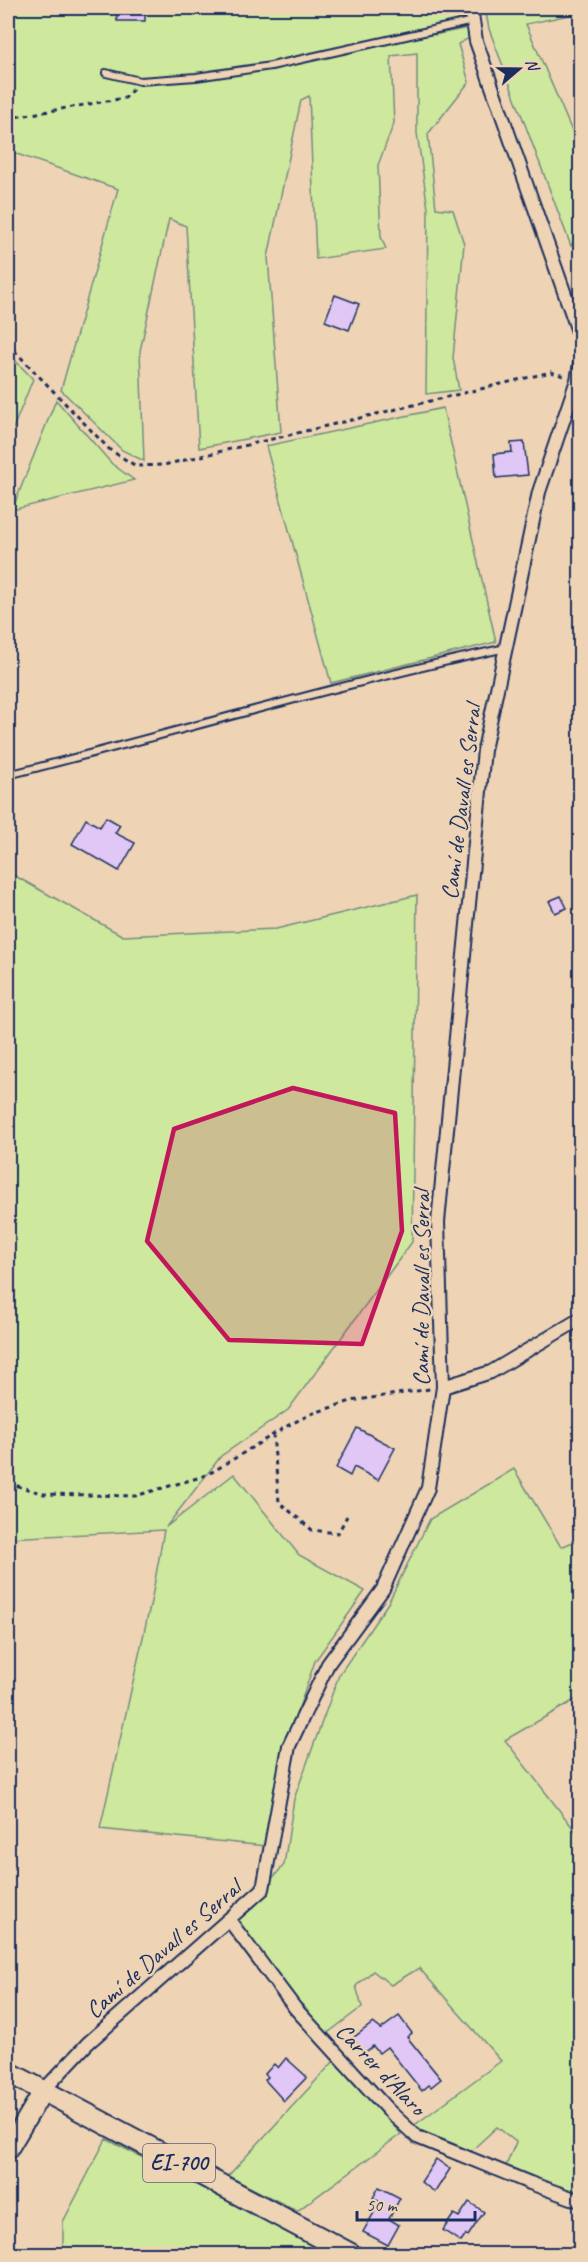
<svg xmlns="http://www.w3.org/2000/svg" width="588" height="2262" font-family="Caveat,sans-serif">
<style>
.green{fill:#cee89e;stroke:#748c7e;stroke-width:1.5}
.building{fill:#e0c7f6;stroke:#1b2f5e;stroke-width:1.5}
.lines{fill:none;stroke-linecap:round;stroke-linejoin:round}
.lane-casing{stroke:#1b2f5e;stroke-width:10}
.street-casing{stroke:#1b2f5e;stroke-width:16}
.secondary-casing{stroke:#1b2f5e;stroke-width:22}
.primary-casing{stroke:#1b2f5e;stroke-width:24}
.path{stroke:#1b2f5e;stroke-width:3;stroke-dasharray:4.5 4.5;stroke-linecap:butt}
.lane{stroke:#eed4b5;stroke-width:6}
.street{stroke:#eed4b5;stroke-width:12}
.secondary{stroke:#eed4b5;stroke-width:18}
.primary{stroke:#eed4b5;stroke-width:20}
.marked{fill:#c2185b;fill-opacity:0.2;stroke:#c2185b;stroke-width:4.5;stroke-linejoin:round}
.labels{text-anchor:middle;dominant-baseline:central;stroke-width:5;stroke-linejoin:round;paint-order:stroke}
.shield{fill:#eed4b5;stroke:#5a6078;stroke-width:1.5}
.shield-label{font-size:22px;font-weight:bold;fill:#1b2f5e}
.street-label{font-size:24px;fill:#1b2f5e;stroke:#eed4b5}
</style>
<rect width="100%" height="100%" fill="#eed4b5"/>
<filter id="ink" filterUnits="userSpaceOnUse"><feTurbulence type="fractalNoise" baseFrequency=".0167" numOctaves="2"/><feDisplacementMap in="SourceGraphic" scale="12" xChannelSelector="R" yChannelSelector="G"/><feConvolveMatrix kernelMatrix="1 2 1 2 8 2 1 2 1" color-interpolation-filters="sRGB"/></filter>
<g filter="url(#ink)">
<!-- green -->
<path class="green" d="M 8,8 L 462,8 L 464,19 L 434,35 L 468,28 L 471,37 L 458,44 L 469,82 L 428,134 L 436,208 L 453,210 L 464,244 L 453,358 L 459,390 L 426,394 L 428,209 L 417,133 L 417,53 L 391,56 L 394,123 L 378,165 L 381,237 L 386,249 L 316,259 L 309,96 L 301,100 L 268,257 L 281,432 L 199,448 L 186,226 L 169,219 L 140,351 L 144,461 L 122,450 L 61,390 L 118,189 L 8,151 Z
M 485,8 L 580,8 L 580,13 L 526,24 L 580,150 L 580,232 L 571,246 L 489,29 Z
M 8,353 L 33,379 L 8,441 Z
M 56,400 L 112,464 L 134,480 L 12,510 Z
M 443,408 L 496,642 L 331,683 L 266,446 Z
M 15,876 L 123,936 L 276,929 L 417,895 L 412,1242 L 288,1410 L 221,1456 L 166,1527 L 234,1474 L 299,1555 L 365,1591 L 315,1661 L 286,1746 L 266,1846 L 100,1829 L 152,1597 L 164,1530 L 8,1538 L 8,878 Z
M 514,1469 L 561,1547 L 580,1539 L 580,1697 L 505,1740 L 580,1837 L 580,2182 L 573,2193 L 505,2168 L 516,2142 L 497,2127 L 471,2151 L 412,2127 L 501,2061 L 419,1968 L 391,1985 L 373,1971 L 356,1986 L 362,2007 L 325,2035 L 235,1921 L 284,1865 L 294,1799 L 339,1675 L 388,1603 L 430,1519 Z
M 334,2061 L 401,2134 L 297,2211 L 228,2176 Z
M 106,2139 L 318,2247 L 314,2254 L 63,2254 L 63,2222 Z"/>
<!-- building -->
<path class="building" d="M 117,8 L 145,8 L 145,21 L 117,21 Z
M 335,295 L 359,304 L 349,330 L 325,321 Z
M 524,442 L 528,475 L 496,478 L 494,454 L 512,452 L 511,443 Z
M 106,817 L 120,825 L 115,833 L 135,843 L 119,871 L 72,844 L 86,819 L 100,827 Z
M 561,896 L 567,908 L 555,913 L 549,901 Z
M 357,1428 L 395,1448 L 378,1480 L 354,1467 L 350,1476 L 336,1468 Z
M 399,2016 L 412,2033 L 407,2037 L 441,2079 L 431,2087 L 429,2085 L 422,2091 L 387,2047 L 379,2053 L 373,2046 L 364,2053 L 353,2038 L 373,2023 L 381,2029 Z
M 286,2058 L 307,2077 L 284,2101 L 265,2080 L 268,2077 L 265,2074 L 274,2064 L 278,2068 Z
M 436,2159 L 450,2169 L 435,2192 L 421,2182 Z
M 379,2187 L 400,2198 L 389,2219 L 399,2225 L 388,2245 L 363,2232 L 380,2202 L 373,2198 Z
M 469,2202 L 484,2212 L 468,2236 L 466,2235 L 461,2242 L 443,2230 L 454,2214 L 459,2217 Z"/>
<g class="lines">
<defs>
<path id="lane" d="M 106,73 L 140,81 L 196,77 L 271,66 L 473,21
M 8,775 C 174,733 338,684 506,648"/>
<path id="street" d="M 471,8 L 476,41 L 580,337
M 443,1387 L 491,1372 L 580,1319
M 229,1920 L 295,2008 L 388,2110 L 417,2137 L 530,2183 L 580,2201
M 43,2091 L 88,2043 L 263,1889 L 289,1746 L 328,1664 L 383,1589 L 428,1488 L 443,1387 L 438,1222 L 484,750 L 539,492 L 577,380 L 580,364"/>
<path id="secondary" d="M 8,2150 L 43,2091"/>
<path id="primary" d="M 8,2072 L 351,2254"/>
</defs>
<!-- lane casing -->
<use href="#lane" class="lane-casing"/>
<!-- street casing -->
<use href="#street" class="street-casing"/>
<!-- secondary casing -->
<use href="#secondary" class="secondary-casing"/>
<!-- primary casing -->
<use href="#primary" class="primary-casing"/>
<!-- path -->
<path class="path" d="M 8,118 L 125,98 L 133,89
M 8,344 L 110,450 L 136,466 L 164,465 L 551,372 L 564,376
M 273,1434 L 279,1502 L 312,1530 L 338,1533 L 347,1516
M 8,1483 L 44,1494 L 135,1496 L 201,1477 L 214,1471 L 287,1426 L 311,1414 L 351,1401 L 430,1389
M 544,2254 L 571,2248 L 580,2251"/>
<!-- lane -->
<use href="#lane" class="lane"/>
<!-- street -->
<use href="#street" class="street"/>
<!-- secondary -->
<use href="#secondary" class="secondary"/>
<!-- primary -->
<use href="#primary" class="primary"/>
</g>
</g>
<!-- marked area -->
<path class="marked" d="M 293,1088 L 395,1113 L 402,1231 L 362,1344 L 229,1340 L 147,1241 L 174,1129 Z"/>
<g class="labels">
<!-- shield labels -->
<rect class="shield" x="143" y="2144" width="72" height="38" rx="4.5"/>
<g class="shield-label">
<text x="179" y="2163">EI-700</text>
</g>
<!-- street labels -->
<g class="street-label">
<text transform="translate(461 802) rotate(-83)">Camí de Davall es Serral</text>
<text transform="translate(421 1288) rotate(-90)">Camí de Davall es Serral</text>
<text transform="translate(163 1949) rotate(-41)">Camí de Davall es Serral</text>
<text transform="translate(381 2069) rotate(46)">Carrer d'Alaro</text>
</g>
</g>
<!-- margin -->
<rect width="588" height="2262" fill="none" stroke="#eed4b5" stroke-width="30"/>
<rect x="15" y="15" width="558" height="2232" fill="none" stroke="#1b2f5e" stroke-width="2" filter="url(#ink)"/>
<!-- north arrow -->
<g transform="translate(519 69) rotate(70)" stroke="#eed4b5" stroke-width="4.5" paint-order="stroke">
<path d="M0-4.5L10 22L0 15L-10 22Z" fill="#1b2f5e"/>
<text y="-9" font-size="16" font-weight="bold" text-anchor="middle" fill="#1b2f5e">N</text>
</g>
<!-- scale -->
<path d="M357 2211v9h118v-9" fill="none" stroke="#1b2f5e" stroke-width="3"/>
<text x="366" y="2211" font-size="18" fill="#1b2f5e" stroke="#eed4b5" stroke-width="4.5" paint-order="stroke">50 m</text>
</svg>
